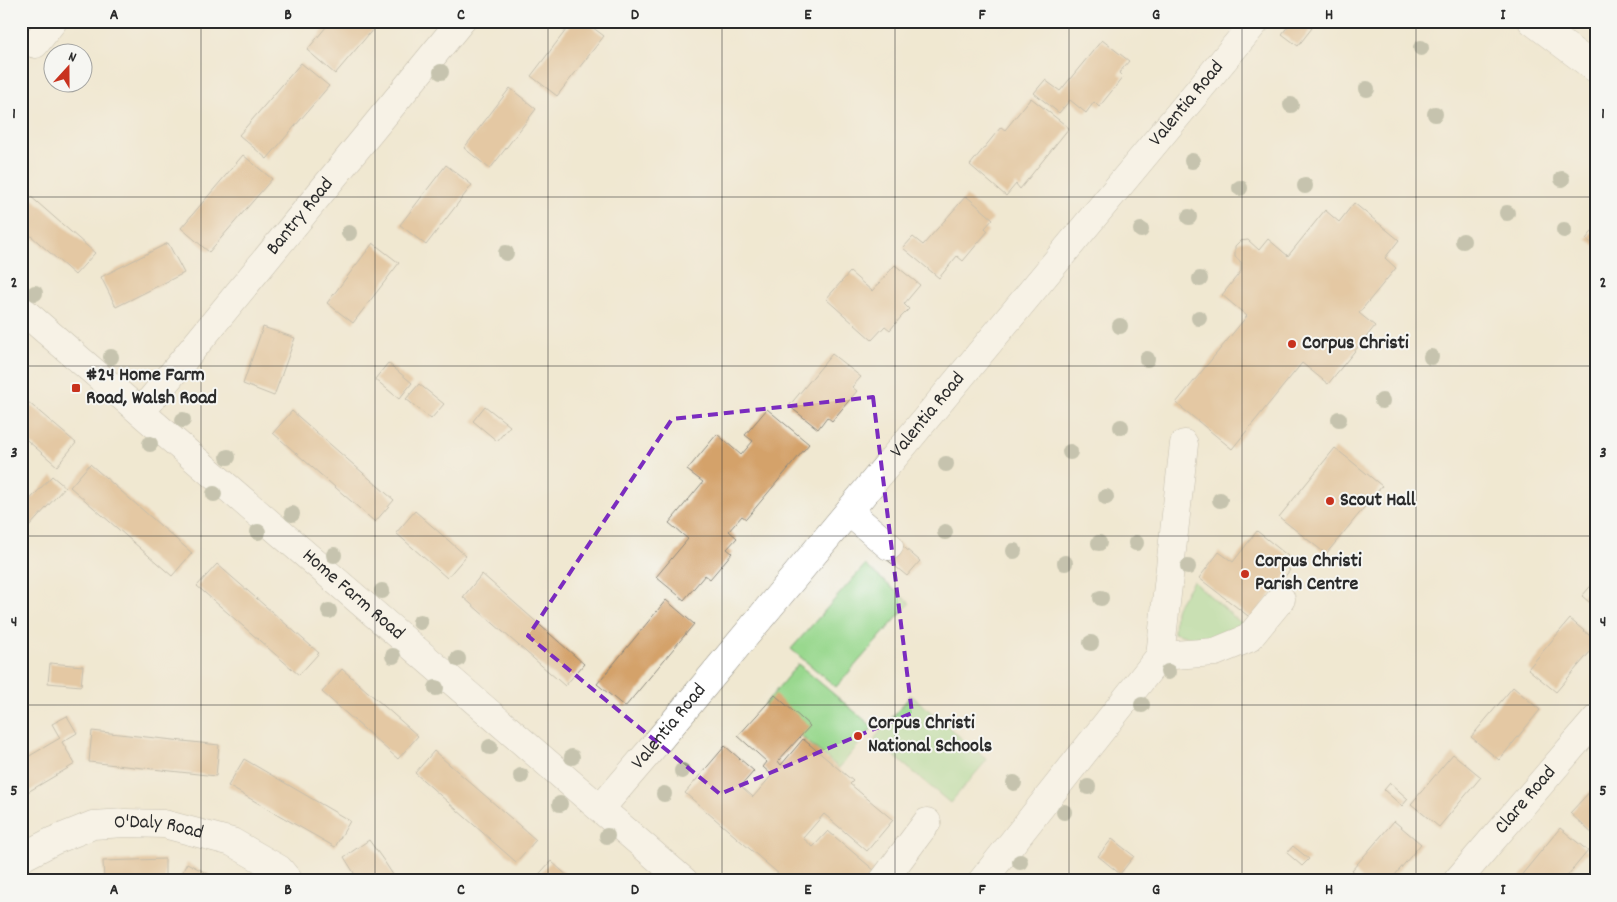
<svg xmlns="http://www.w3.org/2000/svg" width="1617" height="902" font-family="Dekko,sans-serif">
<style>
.green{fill:#99d88e;stroke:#62825c}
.building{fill:#d4a26b}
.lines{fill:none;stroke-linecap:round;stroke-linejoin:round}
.minor-casing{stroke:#8e8a7e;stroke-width:29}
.major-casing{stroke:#8e8a7e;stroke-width:29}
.minor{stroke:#fff;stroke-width:28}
.major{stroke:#fff;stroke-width:28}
.tree{fill:#929883}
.marked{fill:none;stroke:#7b2cbf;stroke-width:4;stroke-dasharray:10 6;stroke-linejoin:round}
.grid{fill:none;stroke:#2b2b2b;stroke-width:1;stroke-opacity:0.55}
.poi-dot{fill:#c8321e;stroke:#f6f6f2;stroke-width:2}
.labels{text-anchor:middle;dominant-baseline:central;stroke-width:4;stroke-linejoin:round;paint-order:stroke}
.street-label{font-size:20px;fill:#2b2b2b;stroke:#f6f6f2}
.poi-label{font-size:20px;font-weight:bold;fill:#2b2b2b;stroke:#f6f6f2;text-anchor:start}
.neatline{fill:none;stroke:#2b2b2b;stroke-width:2}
.grid-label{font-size:16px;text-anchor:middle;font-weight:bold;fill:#2b2b2b}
</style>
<rect width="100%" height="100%" fill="#f6f6f2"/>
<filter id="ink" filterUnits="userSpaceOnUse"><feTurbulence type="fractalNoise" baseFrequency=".02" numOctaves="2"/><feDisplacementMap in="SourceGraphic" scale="10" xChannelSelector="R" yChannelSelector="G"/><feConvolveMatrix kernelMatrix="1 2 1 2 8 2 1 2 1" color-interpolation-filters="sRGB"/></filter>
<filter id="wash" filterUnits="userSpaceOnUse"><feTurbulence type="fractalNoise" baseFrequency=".0096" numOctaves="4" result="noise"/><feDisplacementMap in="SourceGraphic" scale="20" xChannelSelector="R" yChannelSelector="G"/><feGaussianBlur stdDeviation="1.12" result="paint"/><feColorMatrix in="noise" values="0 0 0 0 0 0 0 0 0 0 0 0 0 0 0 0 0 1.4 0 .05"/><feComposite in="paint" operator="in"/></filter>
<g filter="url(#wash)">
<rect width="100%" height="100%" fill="#f0e8d1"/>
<!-- green -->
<path class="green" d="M 865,565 L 910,603 L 836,687 L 791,649 Z
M 1193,581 L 1241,623 L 1235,640 L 1216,644 L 1174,633 L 1175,610 Z
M 798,664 L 873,727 L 839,768 L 764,705 Z
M 911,695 L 987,760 L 950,803 L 874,739 Z"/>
<g id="blocks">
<!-- building -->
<path class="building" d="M 331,21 L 380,21 L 335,74 L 307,50 Z
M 573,21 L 584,21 L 604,36 L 557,96 L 531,76 Z
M 1292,21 L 1303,21 L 1312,28 L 1298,46 L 1282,34 Z
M 1102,40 L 1129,61 L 1119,73 L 1123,77 L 1099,107 L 1094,102 L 1086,113 L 1070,100 L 1059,113 L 1034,93 L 1045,80 L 1060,91 Z
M 301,63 L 329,86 L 267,159 L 239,135 Z
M 510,88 L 536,109 L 490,169 L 464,148 Z
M 1031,98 L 1069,128 L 1020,189 L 1016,184 L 1006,196 L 970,165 L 1001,127 L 1005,130 Z
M 243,155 L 272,179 L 209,252 L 181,228 Z
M 446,165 L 472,185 L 426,245 L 400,225 Z
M 21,188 L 95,253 L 75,275 L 21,227 Z
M 966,196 L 993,219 L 985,228 L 988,231 L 963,261 L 957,256 L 939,278 L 903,248 L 913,237 L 923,245 Z
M 1354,203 L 1399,240 L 1385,258 L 1396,268 L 1359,313 L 1375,326 L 1328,384 L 1302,363 L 1232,449 L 1176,403 L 1247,316 L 1222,295 L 1241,271 L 1241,262 L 1235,257 L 1235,246 L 1240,241 L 1248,240 L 1259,250 L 1268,239 L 1288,256 L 1325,210 L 1339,222 Z
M 1596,227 L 1596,246 L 1586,239 Z
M 168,243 L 184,273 L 116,307 L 101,277 Z
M 373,243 L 399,263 L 353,323 L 327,303 Z
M 895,265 L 920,285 L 904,304 L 909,309 L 901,317 L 890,330 L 885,326 L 872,340 L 826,299 L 850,272 L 872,291 Z
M 263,327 L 295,338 L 274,396 L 243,384 Z
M 832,354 L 861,377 L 852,387 L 857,391 L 832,421 L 827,417 L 818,429 L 789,406 Z
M 388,363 L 412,383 L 399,399 L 375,379 Z
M 419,384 L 444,404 L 431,419 L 406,399 Z
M 21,396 L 76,443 L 57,466 L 21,435 Z
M 485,406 L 510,426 L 497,441 L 473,421 Z
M 767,409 L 809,444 L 746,519 L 742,516 L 729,531 L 737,538 L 727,549 L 732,553 L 710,579 L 705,575 L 684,600 L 656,577 L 688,539 L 669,523 L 703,482 L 687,470 L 717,434 L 741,455 L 753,441 L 745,435 Z
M 292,411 L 394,500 L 375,522 L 273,433 Z
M 1335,448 L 1382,486 L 1326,554 L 1279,517 Z
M 90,464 L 192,553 L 172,576 L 70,487 Z
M 52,476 L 65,487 L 28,528 L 21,521 L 21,509 Z
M 415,511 L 466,556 L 447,578 L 396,533 Z
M 1257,531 L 1288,556 L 1282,564 L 1290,570 L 1252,619 L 1199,578 L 1219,552 L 1233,562 Z
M 898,542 L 920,561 L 907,576 L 885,558 Z
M 217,564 L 319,653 L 299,675 L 197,586 Z
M 482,574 L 584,664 L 565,686 L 463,597 Z
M 1596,580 L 1596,608 L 1582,596 Z
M 666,600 L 694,624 L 625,707 L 597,684 Z
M 1570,619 L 1596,641 L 1596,645 L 1556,692 L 1528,669 Z
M 50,663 L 83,666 L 81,686 L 48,683 Z
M 342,669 L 418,736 L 398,759 L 322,692 Z
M 1513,687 L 1540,710 L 1499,760 L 1471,737 Z
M 775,695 L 810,726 L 778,761 L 781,765 L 803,739 L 853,781 L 850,784 L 893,820 L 867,851 L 824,814 L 803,838 L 813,847 L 828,831 L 875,871 L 867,881 L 787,881 L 685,793 L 725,746 L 754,771 L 741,786 L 753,797 L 772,775 L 763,767 L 767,762 L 738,736 Z
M 67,716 L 77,733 L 62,742 L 75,764 L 21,796 L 21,761 L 60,738 L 52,724 Z
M 92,731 L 219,745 L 216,776 L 89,762 Z
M 434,751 L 536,840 L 516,862 L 415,773 Z
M 1453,754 L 1481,777 L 1439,827 L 1411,804 Z
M 244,759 L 350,821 L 335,847 L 228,786 Z
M 1390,783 L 1408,799 L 1402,806 L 1384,790 Z
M 1596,785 L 1596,837 L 1570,813 Z
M 1394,821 L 1421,844 L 1390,881 L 1365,881 L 1352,870 Z
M 1560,828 L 1588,851 L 1563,881 L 1522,881 L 1519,878 Z
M 1112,839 L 1134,856 L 1120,874 L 1098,856 Z
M 369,840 L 384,861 L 397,881 L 359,881 L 344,857 Z
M 1293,846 L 1309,859 L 1302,866 L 1287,853 Z
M 165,859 L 165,881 L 104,881 L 103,861 Z
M 551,861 L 573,881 L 533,881 Z
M 187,863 L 210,875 L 221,881 L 178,881 Z"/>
</g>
</g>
<g filter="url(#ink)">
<use href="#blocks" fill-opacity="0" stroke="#8e8a7e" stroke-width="1"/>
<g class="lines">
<defs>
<g id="minor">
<path d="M 35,44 L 53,21"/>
<path id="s1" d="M 21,309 L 684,881"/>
<path id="s2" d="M 141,412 L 461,21"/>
<path d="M 849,512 L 889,546"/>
<path d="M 1160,656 L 1215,652 L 1249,638 L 1281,599"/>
<path id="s3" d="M 601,808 L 649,752 L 1256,21"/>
<path id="s4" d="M 21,859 L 24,856 L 53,841 L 93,825 L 125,823 L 164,824 L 232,842 L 279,869 L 289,881"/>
<path d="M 883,881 L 927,822"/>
<path d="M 982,881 L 1160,656 L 1184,444"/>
<path id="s5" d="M 1457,881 L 1596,719"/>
</g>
<path id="major" d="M 1532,21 L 1596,69"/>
</defs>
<!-- minor casing -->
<use href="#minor" class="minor-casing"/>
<!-- major casing -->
<use href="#major" class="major-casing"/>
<!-- minor -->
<use href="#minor" class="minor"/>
<!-- major -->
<use href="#major" class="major"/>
</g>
<!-- trees -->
<g class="tree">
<circle cx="1421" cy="48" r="8"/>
<circle cx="441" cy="72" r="8"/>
<circle cx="1367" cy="89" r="8"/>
<circle cx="1291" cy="105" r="8"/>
<circle cx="1435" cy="114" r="8"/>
<circle cx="1192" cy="161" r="8"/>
<circle cx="1562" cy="179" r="8"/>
<circle cx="1305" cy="186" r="8"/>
<circle cx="1240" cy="188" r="8"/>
<circle cx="1507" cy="213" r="8"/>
<circle cx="1189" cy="217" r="8"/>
<circle cx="1141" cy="230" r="8"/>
<circle cx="1564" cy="230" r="8"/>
<circle cx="349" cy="233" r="8"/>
<circle cx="1463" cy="241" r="8"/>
<circle cx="506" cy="253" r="8"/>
<circle cx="1200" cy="279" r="8"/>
<circle cx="35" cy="293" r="8"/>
<circle cx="1199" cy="318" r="8"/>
<circle cx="1120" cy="326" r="8"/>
<circle cx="111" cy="357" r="8"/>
<circle cx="1431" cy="357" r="8"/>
<circle cx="1147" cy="359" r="8"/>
<circle cx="1382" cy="401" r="8"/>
<circle cx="1339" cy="419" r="8"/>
<circle cx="183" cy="420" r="8"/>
<circle cx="1121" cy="427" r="8"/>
<circle cx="150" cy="444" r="8"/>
<circle cx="1070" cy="452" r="8"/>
<circle cx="228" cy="457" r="8"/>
<circle cx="946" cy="464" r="8"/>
<circle cx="214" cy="494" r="8"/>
<circle cx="1106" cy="497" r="8"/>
<circle cx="1220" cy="500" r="8"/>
<circle cx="292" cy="514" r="8"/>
<circle cx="258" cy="532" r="8"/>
<circle cx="945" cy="532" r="8"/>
<circle cx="1099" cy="543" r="8"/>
<circle cx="1136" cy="543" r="8"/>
<circle cx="1014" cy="551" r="8"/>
<circle cx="334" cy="555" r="8"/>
<circle cx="1065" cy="563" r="8"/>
<circle cx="1188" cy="567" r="8"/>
<circle cx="382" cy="591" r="8"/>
<circle cx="1101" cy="598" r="8"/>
<circle cx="329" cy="611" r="8"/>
<circle cx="420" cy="622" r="8"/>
<circle cx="1091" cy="643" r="8"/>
<circle cx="393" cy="656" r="8"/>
<circle cx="458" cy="659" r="8"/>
<circle cx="1168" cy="672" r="8"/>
<circle cx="436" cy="688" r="8"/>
<circle cx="1142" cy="705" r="8"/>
<circle cx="490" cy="747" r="8"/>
<circle cx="572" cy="757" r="8"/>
<circle cx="682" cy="771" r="8"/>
<circle cx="521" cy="776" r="8"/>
<circle cx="1014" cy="783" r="8"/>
<circle cx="1088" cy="787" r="8"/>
<circle cx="664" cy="794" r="8"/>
<circle cx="560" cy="804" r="8"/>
<circle cx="1064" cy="812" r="8"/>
<circle cx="607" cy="836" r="8"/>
<circle cx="1020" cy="862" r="8"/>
</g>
</g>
<!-- marked area -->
<path d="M0 0H1617V902H0ZM 873,397 L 912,713 L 720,794 L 528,636 L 672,419 Z" fill="#f0e8d1" fill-opacity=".55" fill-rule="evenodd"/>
<path class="marked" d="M 873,397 L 912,713 L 720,794 L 528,636 L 672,419 Z"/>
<!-- grid -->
<path class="grid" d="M 201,21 L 201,881M 375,21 L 375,881M 548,21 L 548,881M 722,21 L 722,881M 895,21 L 895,881M 1069,21 L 1069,881M 1242,21 L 1242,881M 1416,21 L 1416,881M 21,197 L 1596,197M 21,366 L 1596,366M 21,536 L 1596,536M 21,705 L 1596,705"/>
<!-- markers -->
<g class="poi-dot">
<circle cx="1292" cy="344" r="5"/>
<rect x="71" y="383" width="10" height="10" rx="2.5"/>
<circle cx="1330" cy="501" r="5"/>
<circle cx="1245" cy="574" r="5"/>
<circle cx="858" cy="736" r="5"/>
</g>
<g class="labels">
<!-- street labels -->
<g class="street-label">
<text stroke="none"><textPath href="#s3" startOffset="916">Valentia Road</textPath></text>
<text stroke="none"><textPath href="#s2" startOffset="252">Bantry Road</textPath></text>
<text stroke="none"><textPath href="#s3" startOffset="511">Valentia Road</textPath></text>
<text stroke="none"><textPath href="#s1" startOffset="438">Home Farm Road</textPath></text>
<text stroke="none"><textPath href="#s3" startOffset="106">Valentia Road</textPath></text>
<text stroke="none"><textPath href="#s5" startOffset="106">Clare Road</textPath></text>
<text stroke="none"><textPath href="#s4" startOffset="146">O'Daly Road</textPath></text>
</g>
<!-- poi labels -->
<g class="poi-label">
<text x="1302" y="344">Corpus Christi</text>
<text x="86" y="376">#24 Home Farm<tspan x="86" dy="23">Road, Walsh Road</tspan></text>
<text x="1340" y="501">Scout Hall</text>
<text x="1255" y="562">Corpus Christi<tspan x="1255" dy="23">Parish Centre</tspan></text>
<text x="868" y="724">Corpus Christi<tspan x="868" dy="23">National Schools</tspan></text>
</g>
</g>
<!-- margin -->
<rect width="1617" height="902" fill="none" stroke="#f6f6f2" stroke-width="55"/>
<!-- north arrow -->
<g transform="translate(68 68) rotate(21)"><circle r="24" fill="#f6f6f2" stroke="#a5a5a2"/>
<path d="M0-4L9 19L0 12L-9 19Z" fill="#c8321e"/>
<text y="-8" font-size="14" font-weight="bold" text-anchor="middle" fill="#2b2b2b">N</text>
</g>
<rect x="28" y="28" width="1562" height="846" class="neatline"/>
<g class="grid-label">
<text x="114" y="19">A</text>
<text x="288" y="19">B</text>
<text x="461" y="19">C</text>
<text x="635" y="19">D</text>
<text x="808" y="19">E</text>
<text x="982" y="19">F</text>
<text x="1156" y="19">G</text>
<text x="1329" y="19">H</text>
<text x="1503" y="19">I</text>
<text x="14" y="118">1</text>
<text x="1603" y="118">1</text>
<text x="14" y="287">2</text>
<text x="1603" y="287">2</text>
<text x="14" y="457">3</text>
<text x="1603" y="457">3</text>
<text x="14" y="626">4</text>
<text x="1603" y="626">4</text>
<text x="14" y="795">5</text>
<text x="1603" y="795">5</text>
<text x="114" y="894">A</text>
<text x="288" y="894">B</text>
<text x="461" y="894">C</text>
<text x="635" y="894">D</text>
<text x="808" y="894">E</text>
<text x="982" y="894">F</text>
<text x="1156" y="894">G</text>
<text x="1329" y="894">H</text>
<text x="1503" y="894">I</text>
</g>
</svg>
